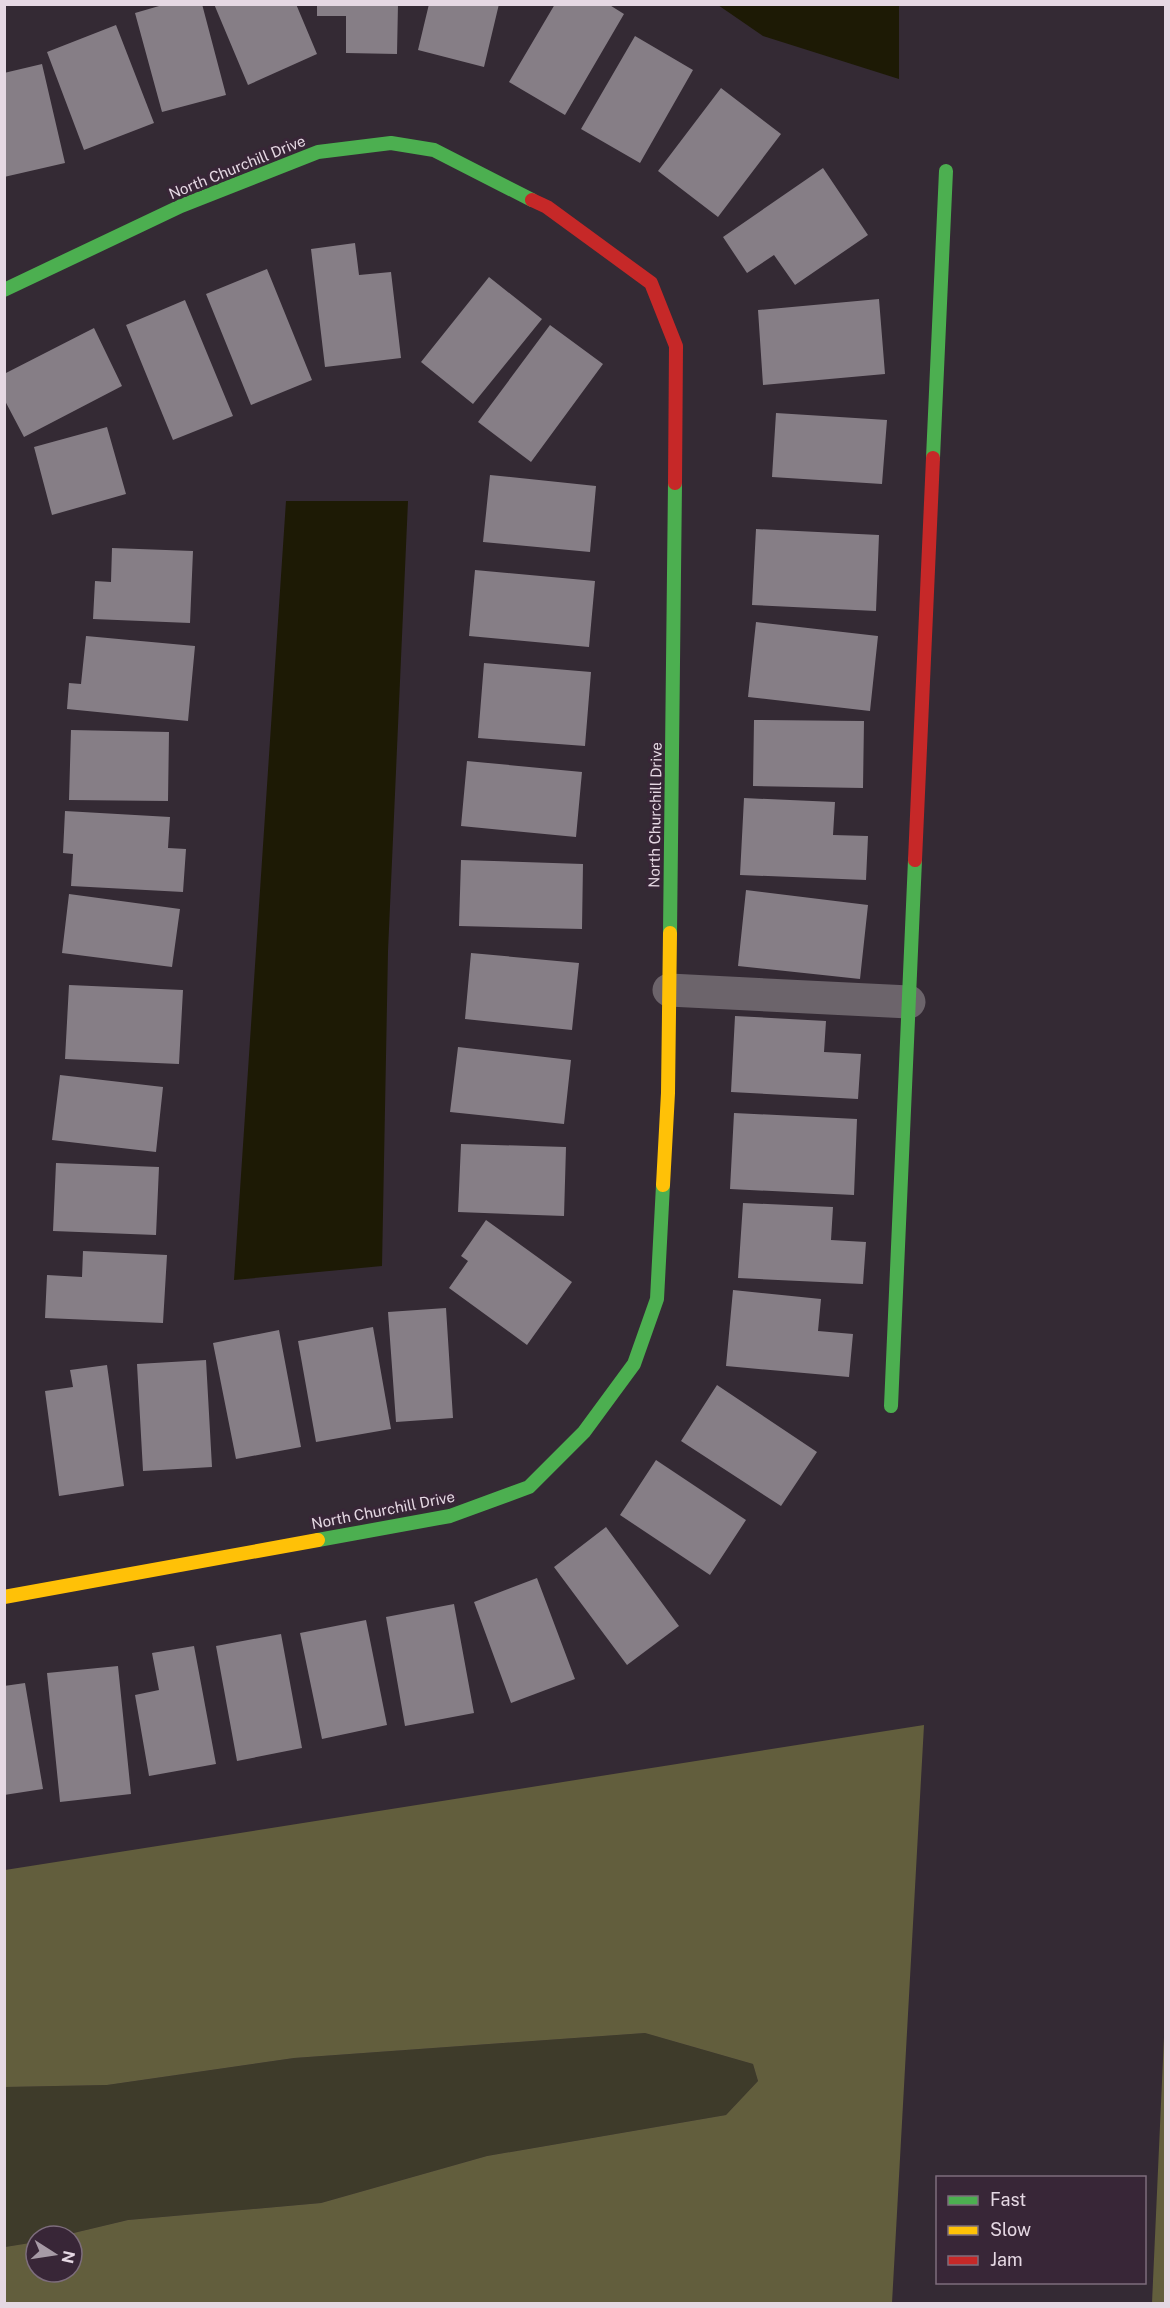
<svg xmlns="http://www.w3.org/2000/svg" width="1170" height="2308" font-family="'Public Sans',sans-serif">
<style>
.green{fill:#3e3b2a}
.forest{fill:#625e3d}
.water{fill:#1d1a05}
.building{fill:#867e86}
.lines{fill:none;stroke-linecap:round;stroke-linejoin:round}
.street{stroke:#6c646b;stroke-width:33}
.fast{stroke:#4caf50;stroke-width:14}
.slow{stroke:#ffc107;stroke-width:14}
.jam{stroke:#c62828;stroke-width:14}
.labels{text-anchor:middle;dominant-baseline:central;stroke-width:6;stroke-linejoin:round;paint-order:stroke}
.street-label{font-size:15px;fill:#e5d8e3;stroke:#382637}
</style>
<rect width="100%" height="100%" fill="#342a34"/>
<!-- green -->
<path class="green" d="M 645,2033 L 753,2064 L 758,2081 L 726,2115 L 487,2156 L 321,2203 L 128,2220 L 61,2236 L 36,2236 L 36,2242 L 5,2247 L 4,2087 L 107,2085 L 294,2058 Z"/>
<!-- forest -->
<path class="forest" d="M 924,1725 L 892,2303 L 5,2303 L 5,2247 L 36,2242 L 36,2272 L 72,2272 L 72,2236 L 61,2236 L 128,2220 L 321,2203 L 487,2156 L 726,2115 L 758,2081 L 753,2064 L 645,2033 L 294,2058 L 107,2085 L 5,2087 L 5,1870 Z
M 1165,2015 L 1166,2303 L 1152,2304 L 1152,2303 Z"/>
<!-- water -->
<path class="water" d="M 718,5 L 899,5 L 899,79 L 763,36 Z
M 286,501 L 408,501 L 388,951 L 382,1266 L 234,1280 Z"/>
<!-- building -->
<path class="building" d="M 166,4 L 202,4 L 226,95 L 162,112 L 135,13 Z
M 214,4 L 296,4 L 317,54 L 248,85 Z
M 317,4 L 398,4 L 397,54 L 346,53 L 346,16 L 317,16 Z
M 429,4 L 499,4 L 484,67 L 418,50 Z
M 555,4 L 608,4 L 624,14 L 565,115 L 509,82 Z
M 116,25 L 154,123 L 84,150 L 47,52 Z
M 635,36 L 693,70 L 640,163 L 581,129 Z
M 42,64 L 65,163 L 4,177 L 4,73 Z
M 721,88 L 781,134 L 718,217 L 658,171 Z
M 823,168 L 868,235 L 795,285 L 774,255 L 747,273 L 723,237 Z
M 355,243 L 359,275 L 391,272 L 401,358 L 325,367 L 311,249 Z
M 267,269 L 312,380 L 251,405 L 206,294 Z
M 489,277 L 542,319 L 473,404 L 421,362 Z
M 879,299 L 885,374 L 763,385 L 758,310 Z
M 185,300 L 233,416 L 173,440 L 126,325 Z
M 550,325 L 603,364 L 531,462 L 478,422 Z
M 94,328 L 122,386 L 24,437 L 4,399 L 4,374 Z
M 776,413 L 887,420 L 882,484 L 772,477 Z
M 107,427 L 126,494 L 52,515 L 34,447 Z
M 490,475 L 596,486 L 590,552 L 483,542 Z
M 756,529 L 879,535 L 876,611 L 752,605 Z
M 112,548 L 193,551 L 190,623 L 93,619 L 95,581 L 111,582 Z
M 475,570 L 595,581 L 589,647 L 469,636 Z
M 756,622 L 878,636 L 870,711 L 748,697 Z
M 86,636 L 195,646 L 188,721 L 67,709 L 69,683 L 81,684 Z
M 484,663 L 591,672 L 585,746 L 478,738 Z
M 754,720 L 864,721 L 863,788 L 753,786 Z
M 71,730 L 169,732 L 168,801 L 69,800 Z
M 467,761 L 582,772 L 576,837 L 461,826 Z
M 744,798 L 835,802 L 833,835 L 868,836 L 866,880 L 740,875 Z
M 65,811 L 170,817 L 168,848 L 186,849 L 183,892 L 71,886 L 73,854 L 63,853 Z
M 461,860 L 583,864 L 582,929 L 459,926 Z
M 746,890 L 868,905 L 860,979 L 738,966 Z
M 69,894 L 180,909 L 172,967 L 62,953 Z
M 471,953 L 579,963 L 572,1030 L 465,1019 Z
M 69,985 L 183,990 L 179,1064 L 65,1059 Z
M 735,1016 L 826,1021 L 824,1052 L 861,1054 L 858,1099 L 731,1092 Z
M 458,1047 L 571,1060 L 564,1124 L 450,1112 Z
M 60,1075 L 163,1087 L 156,1152 L 52,1140 Z
M 734,1113 L 857,1119 L 854,1195 L 730,1189 Z
M 461,1144 L 566,1147 L 564,1216 L 458,1212 Z
M 56,1163 L 159,1167 L 156,1235 L 53,1231 Z
M 743,1203 L 833,1207 L 831,1240 L 866,1242 L 863,1284 L 738,1278 Z
M 486,1220 L 572,1282 L 527,1345 L 449,1288 L 468,1261 L 461,1256 Z
M 83,1251 L 167,1255 L 163,1323 L 45,1318 L 47,1275 L 82,1277 Z
M 733,1290 L 821,1299 L 818,1331 L 853,1334 L 849,1377 L 726,1366 Z
M 446,1308 L 453,1418 L 396,1422 L 388,1312 Z
M 373,1327 L 391,1429 L 316,1442 L 298,1341 Z
M 279,1330 L 301,1447 L 236,1459 L 213,1343 Z
M 206,1360 L 212,1467 L 143,1471 L 137,1364 Z
M 107,1365 L 124,1486 L 59,1496 L 45,1391 L 73,1387 L 70,1370 Z
M 717,1385 L 817,1452 L 781,1506 L 681,1441 Z
M 656,1460 L 746,1520 L 710,1575 L 620,1515 Z
M 606,1527 L 679,1626 L 627,1665 L 554,1567 Z
M 537,1578 L 575,1679 L 511,1703 L 474,1602 Z
M 454,1604 L 474,1713 L 405,1726 L 386,1617 Z
M 366,1620 L 387,1725 L 322,1739 L 300,1633 Z
M 281,1634 L 302,1748 L 237,1761 L 216,1646 Z
M 194,1646 L 216,1764 L 149,1776 L 135,1695 L 159,1690 L 152,1653 Z
M 118,1666 L 131,1794 L 60,1802 L 47,1673 Z
M 25,1683 L 43,1789 L 4,1795 L 4,1686 Z"/>
<g class="lines">
<!-- street -->
<path class="street" d="M 669,990 L 909,1002"/>
<!-- fast -->
<path class="fast" d="M 4,290 L 181,206 L 318,152 L 391,143 L 434,150 L 532,200
M 933,458 L 946,171
M 670,933 L 675,483
M 891,1406 L 915,860
M 318,1540 L 450,1516 L 529,1487 L 584,1432 L 634,1364 L 657,1299 L 663,1185"/>
<!-- slow -->
<path class="slow" d="M 663,1185 L 668,1093 L 670,933
M 4,1597 L 318,1540"/>
<!-- jam -->
<path class="jam" d="M 532,200 L 547,207 L 651,283 L 676,346 L 675,483
M 915,860 L 933,458"/>
</g>
<g class="labels">
<!-- street labels -->
<g class="street-label">
<text transform="translate(237 167) rotate(-22)">North Churchill Drive</text>
<text transform="translate(655 815) rotate(-89)">North Churchill Drive</text>
<text transform="translate(383 1510) rotate(-11)">North Churchill Drive</text>
</g>
</g>
<!-- border -->
<rect width="1170" height="2308" fill="none" stroke="#e5d8e3" stroke-width="12"/>
<!-- legend -->
<rect x="936" y="2176" width="210" height="108" fill="#382637" stroke="#7d6d7c" stroke-width="1.5"/>
<rect x="948" y="2196" width="30" height="9" fill="#4caf50" stroke="#7d6d7c" stroke-width="1.5"/>
<text x="990" y="2206" font-size="18" fill="#e5d8e3">Fast</text>
<rect x="948" y="2226" width="30" height="9" fill="#ffc107" stroke="#7d6d7c" stroke-width="1.5"/>
<text x="990" y="2236" font-size="18" fill="#e5d8e3">Slow</text>
<rect x="948" y="2256" width="30" height="9" fill="#c62828" stroke="#7d6d7c" stroke-width="1.5"/>
<text x="990" y="2266" font-size="18" fill="#e5d8e3">Jam</text>
<!-- north arrow -->
<g transform="translate(54 2254) rotate(102)"><circle r="28" fill="#382637" stroke="#7d6d7c" stroke-width="1.5"/>
<path d="M0-4.5L10 22L0 15L-10 22Z" fill="#a79ba6"/>
<text y="-9" font-size="16" font-weight="bold" text-anchor="middle" fill="#e5d8e3">N</text>
</g>
</svg>
